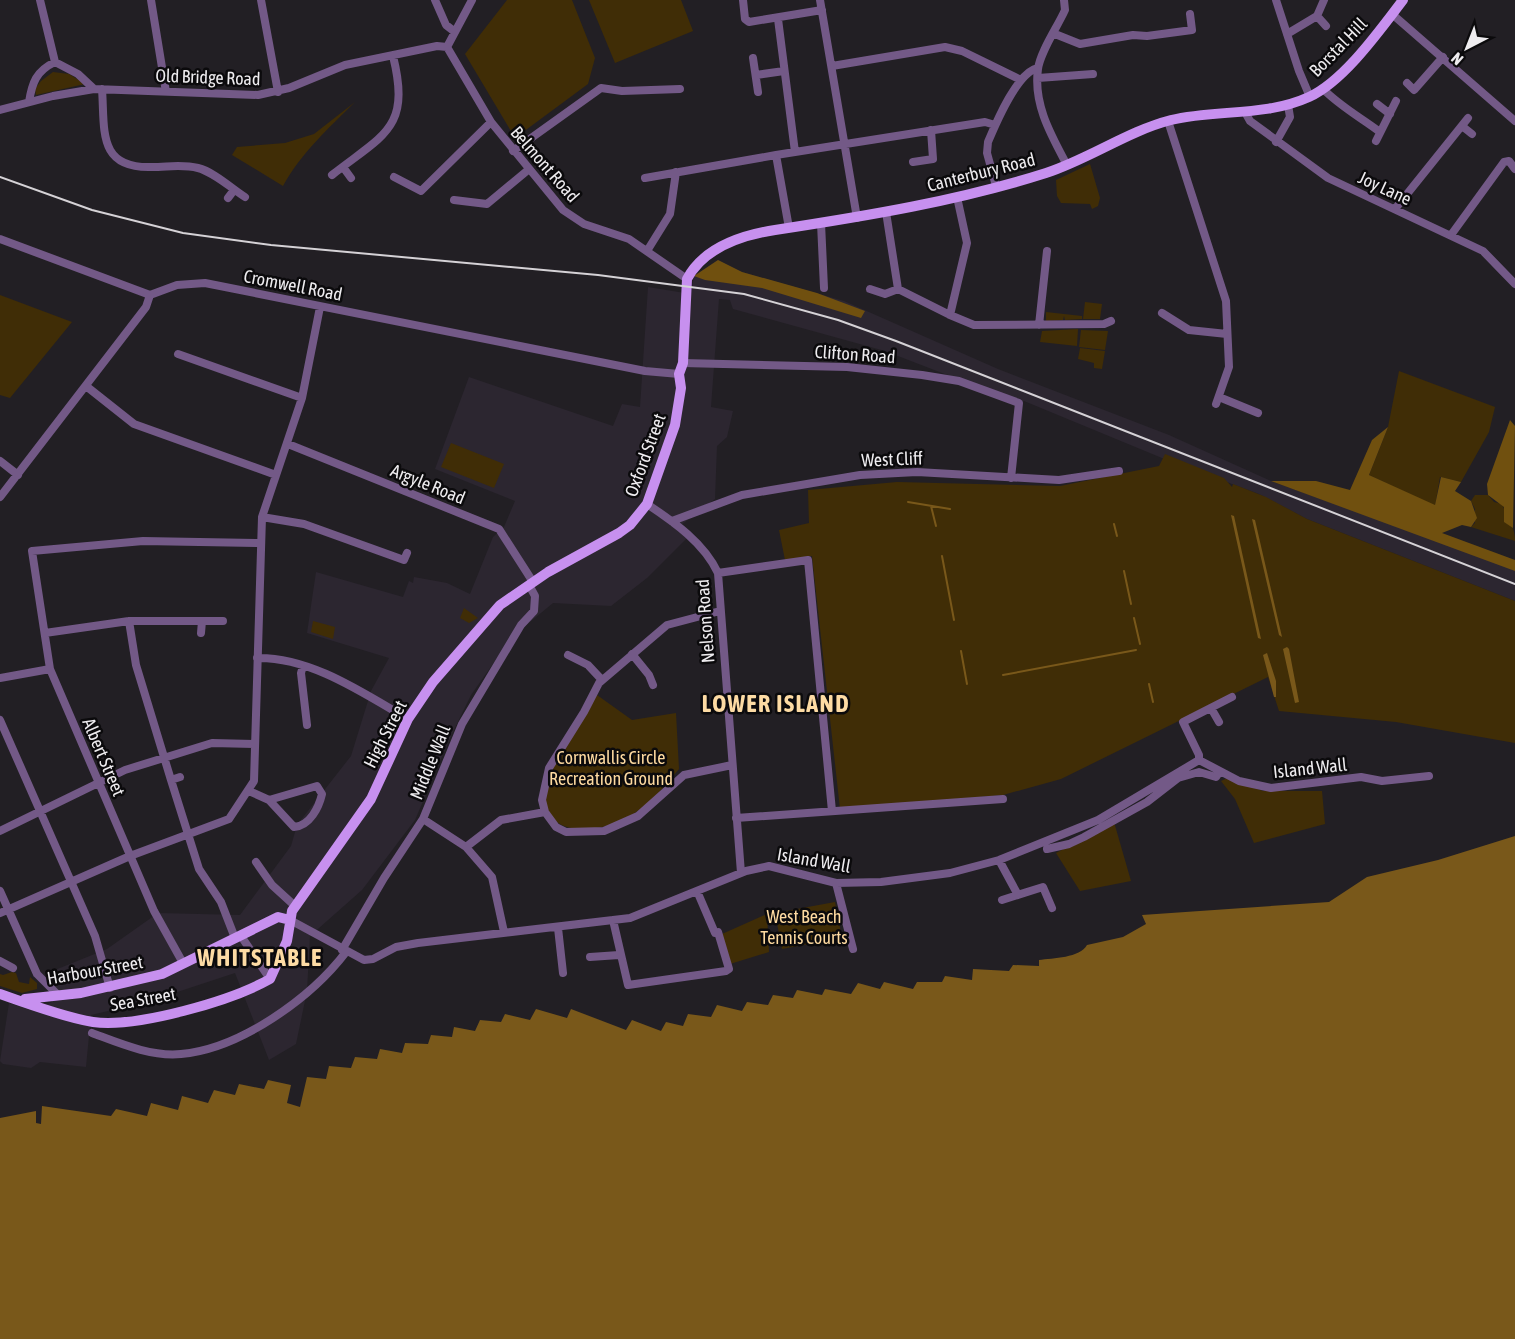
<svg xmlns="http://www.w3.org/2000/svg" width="1515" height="1339" font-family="'Asap Condensed',sans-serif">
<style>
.built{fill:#2c2630}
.green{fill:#402d06}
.forest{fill:#70500f}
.water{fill:#79581a}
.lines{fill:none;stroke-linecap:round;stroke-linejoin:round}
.stream{stroke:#79581a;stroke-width:2}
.minor{stroke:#735987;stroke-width:8}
.major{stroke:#c790ef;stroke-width:10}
.rail{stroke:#d5d2d6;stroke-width:2}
.labels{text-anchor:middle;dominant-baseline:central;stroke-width:5;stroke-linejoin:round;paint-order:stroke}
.street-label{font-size:18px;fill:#eeecef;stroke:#0b0a0c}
.park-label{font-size:18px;fill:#fedaa0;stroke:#0b0a0c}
.district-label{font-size:24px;font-weight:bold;letter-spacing:1.5px;fill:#fddba4;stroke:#0b0a0c}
</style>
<rect width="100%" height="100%" fill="#221f24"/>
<!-- built -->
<path class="built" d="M 718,260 L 742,272 L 844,301 L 998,369 L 1169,435 L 1271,481 L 1515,569 L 1515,601 L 1307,519 L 1259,494 L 1162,458 L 1024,401 L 1020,403 L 885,351 L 733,309 L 730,300 L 719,299 L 711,407 L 733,411 L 727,437 L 717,446 L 715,499 L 676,529 L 687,538 L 647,578 L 611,606 L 553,603 L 512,637 L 471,695 L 451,736 L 415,820 L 362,890 L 310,936 L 307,991 L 296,1044 L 269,1060 L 235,973 L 150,1001 L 91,1015 L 86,1067 L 40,1062 L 31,1068 L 3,1064 L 0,1061 L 9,1003 L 34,1011 L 52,1002 L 45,974 L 107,949 L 158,913 L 240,915 L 291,846 L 297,825 L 351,756 L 371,691 L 389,658 L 307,633 L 316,572 L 403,597 L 409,581 L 413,583 L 414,577 L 447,583 L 470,594 L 493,537 L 504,527 L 515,501 L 435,469 L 469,377 L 613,426 L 622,404 L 640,407 L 648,287 L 691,294 L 694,276 Z"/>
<!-- green -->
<path class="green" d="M 507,0 L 572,0 L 595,58 L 588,84 L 515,138 L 465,54 Z
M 589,0 L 681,0 L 693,31 L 615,63 Z
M 53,72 L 69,74 L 85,84 L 36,95 L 35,89 L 41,81 Z
M 355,102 C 329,128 301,153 283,186 L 232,155 L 237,147 L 285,143 L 314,134 Z
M 1090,164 L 1100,198 L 1098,206 L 1092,209 L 1090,204 L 1061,203 L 1057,196 L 1056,180 Z
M 0,295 L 72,322 L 10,398 L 0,395 Z
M 1085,302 L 1102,304 L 1100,319 L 1083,319 Z
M 1046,312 L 1082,316 L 1082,319 L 1065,320 L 1064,316 L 1063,320 L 1046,321 Z
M 1078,329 L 1077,346 L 1040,342 L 1042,331 Z
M 1081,330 L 1108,331 L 1105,350 L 1079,347 Z
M 1080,348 L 1105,351 L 1102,369 L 1094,368 L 1094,363 L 1078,359 Z
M 1399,371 L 1495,407 L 1489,432 L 1461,482 L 1440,477 L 1435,506 L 1369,475 L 1388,427 Z
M 451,443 L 504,464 L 494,488 L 441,467 Z
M 1165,454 L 1224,478 L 1232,487 L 1233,484 L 1266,497 L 1307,519 L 1515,601 L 1515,743 L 1396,722 L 1279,711 L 1268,677 L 1061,779 L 1003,795 L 840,809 L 812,556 L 785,560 L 779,530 L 809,523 L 808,490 L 897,482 L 1060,486 L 1159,466 Z
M 1475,495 L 1488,495 L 1494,502 L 1502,504 C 1508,518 1515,527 1515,541 L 1471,527 L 1475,523 L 1475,509 L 1471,501 Z
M 464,608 L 478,618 L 469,623 L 460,618 Z
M 313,621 L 335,627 L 333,639 L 311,632 Z
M 597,695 L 632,720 L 676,713 L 679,769 C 664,788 647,807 625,819 C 594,835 537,837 546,787 C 552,753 581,725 597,695 Z
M 1227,778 L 1263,791 L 1322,791 L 1325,824 L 1254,843 L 1235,799 L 1221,781 Z
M 1114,822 L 1131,881 L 1080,891 L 1056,853 Z
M 835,902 L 842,938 L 782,949 L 775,913 Z
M 767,914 L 769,952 L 730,964 L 722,934 Z
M 12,972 L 16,973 L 19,982 L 29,984 L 30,977 L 37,983 L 37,989 L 22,993 L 0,986 L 0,974 L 3,975 Z"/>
<!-- forest -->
<path class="forest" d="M 718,260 L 742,272 L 817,293 L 865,311 L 861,318 L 762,288 L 705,280 L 694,276 Z
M 1510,420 L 1515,426 L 1513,528 L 1504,522 L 1504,507 L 1488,495 L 1487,484 Z
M 1388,427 L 1369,475 L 1435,505 L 1441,477 L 1461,482 L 1455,491 L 1471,501 L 1477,518 L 1471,527 L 1462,525 L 1442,533 L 1515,560 L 1515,571 L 1271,481 L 1316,481 L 1350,490 L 1372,440 Z"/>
<!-- water -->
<path class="water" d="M 1231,515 L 1234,516 L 1261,639 L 1258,638 Z
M 1252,519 L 1255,520 L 1282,637 L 1279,635 Z
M 1287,647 L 1289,649 L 1299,702 L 1295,703 L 1283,649 Z
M 1267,653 L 1276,681 L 1276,697 L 1274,697 L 1263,655 Z
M 1515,836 L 1515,1339 L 0,1339 L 0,1118 L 36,1111 L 36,1123 L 41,1124 L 42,1106 L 111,1116 L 116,1109 L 147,1116 L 151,1103 L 178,1110 L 182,1096 L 208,1103 L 214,1090 L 235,1095 L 239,1084 L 264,1089 L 268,1080 L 291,1085 L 287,1103 L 300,1107 L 307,1077 L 326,1079 L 329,1066 L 351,1068 L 355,1057 L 377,1059 L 380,1049 L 402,1053 L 405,1043 L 428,1044 L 431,1035 L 452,1037 L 454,1027 L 475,1031 L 480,1020 L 501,1022 L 505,1014 L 530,1020 L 536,1009 L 567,1018 L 571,1009 L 626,1030 L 632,1020 L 661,1031 L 666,1022 L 683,1026 L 688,1014 L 711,1017 L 717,1005 L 742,1011 L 747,1002 L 768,1005 L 773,995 L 793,998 L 797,990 L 822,995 L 825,989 L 851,994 L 858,983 L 880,989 L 884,982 L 913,989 L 917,982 L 942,982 L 945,976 L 972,980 L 973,969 L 1009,971 L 1013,965 L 1039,966 L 1039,960 C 1053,958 1080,958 1087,945 L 1123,937 L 1146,924 L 1142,915 L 1329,902 L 1367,877 L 1438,860 Z"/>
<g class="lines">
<!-- stream -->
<path class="stream" d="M 908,502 L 950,509
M 931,506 L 936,526
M 1114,524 L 1117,536
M 942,556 L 954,620
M 1124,571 L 1131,604
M 1134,618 L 1140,644
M 961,651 L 967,684
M 1003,675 L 1136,650
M 1149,684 L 1153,702"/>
<!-- minor -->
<path class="minor" d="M 40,0 L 55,62
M 151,0 L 166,92
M 261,0 L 278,92
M 435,0 L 446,25 L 455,32
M 743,0 L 745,19 L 749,22 L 822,10
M 820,0 L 857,218
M 1064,0 L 1065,10 C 1058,26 1040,52 1038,69 C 1033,104 1051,135 1067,165
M 1276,0 L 1299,71 L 1310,97
M 1392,14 L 1515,121
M 1317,16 L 1326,26
M 778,19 L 795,152
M 1055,34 L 1080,44 L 1133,35 L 1147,36 L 1192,30 L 1190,14
M 1287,34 L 1317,16 L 1324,0
M 447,47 L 491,122 L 563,210 L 584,224 L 629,239 L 687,279
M 447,47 L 472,0
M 753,58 L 758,92
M 832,66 L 945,47 L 962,51 L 1021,80
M 756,75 L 784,71
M 1038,78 L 1093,74
M 1407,83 L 1414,90 L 1443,57
M 102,89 C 105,130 97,169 152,167 C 168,167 182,164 198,168 C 214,172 231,188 245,197
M 1323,89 C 1341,107 1360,117 1380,132
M 29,102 C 32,83 36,71 55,62 L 78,74 L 94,89
M 1377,104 L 1390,114
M 0,110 L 53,96 L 94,89 L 258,95 L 289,88 L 345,65 L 437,46 L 447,47
M 1245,112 L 1250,121 L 1328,178 L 1483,251 L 1515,284
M 1168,121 L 1226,301 L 1229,367 L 1216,404
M 1462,126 L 1472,134
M 1376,141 L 1396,101
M 1276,142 L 1290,117 L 1288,105
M 513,151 L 601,88 L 622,91 L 680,89
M 776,155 L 985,122 L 995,125
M 913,162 L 933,159 L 931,130
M 343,167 L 351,178
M 332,175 C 384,134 411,129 393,56
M 394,177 L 421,191 L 491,122
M 645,178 L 776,155 L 789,228
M 996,186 L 987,153 L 988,142 C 996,123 1017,72 1038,68
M 228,198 L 234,190
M 454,200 L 487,204 L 528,170
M 1395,209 L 1468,118
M 886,212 L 898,289 L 950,315 L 974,325 L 1104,324 L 1111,321
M 821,223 L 824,288
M 1451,235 L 1504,162 L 1509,161 L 1515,169
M 0,239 L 150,295
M 647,251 L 670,214 L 676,172
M 870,289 L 885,294 L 898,289
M 1162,313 L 1189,330 L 1227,334
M 950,315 L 967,243 L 957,197
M 1039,325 L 1047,251
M 178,354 L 302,398
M 683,363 L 847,367 L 922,375 L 959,381 L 1019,403 L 1011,478
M 86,386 L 134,424 L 276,475
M 1219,397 L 1258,413
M 288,444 L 499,529 L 533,582
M 0,461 L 18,475
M 0,497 L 146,307 L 150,295 L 177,285 L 205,283 L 645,371 L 679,374
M 647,504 C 674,522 704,543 718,573 L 741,873
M 262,517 L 304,524 L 404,560 L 407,553
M 672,521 L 742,495 L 860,475 L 917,472 L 1059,480 L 1119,471
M 718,573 L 808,560 L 832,811
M 720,611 L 667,625 L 599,683 L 584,712 L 549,768 L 542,800 L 545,812 L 556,827 L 566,832 L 604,831 L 638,816 L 684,775 L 732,765
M 129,621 L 136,665 L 171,780 L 180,777
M 45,633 L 129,621 L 223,621
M 201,633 L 202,621
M 632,654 L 649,675 L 653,685
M 568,655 L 588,665 L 602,680
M 257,658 C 311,657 363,693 408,719
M 303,666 L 301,673 L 307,725
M 0,678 L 50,669
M 1211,708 L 1219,722
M 0,720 L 95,936 L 110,988
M 1199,760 L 1239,781 L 1271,788 L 1361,777 L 1382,781 L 1429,776
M 1199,760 L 1199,755 L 1183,722 L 1232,697
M 171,780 L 199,869 L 221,902 L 235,938
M 249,791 L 269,800 L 294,827 C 310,826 319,807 322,794 L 317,786 L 269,800
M 736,818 L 1003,799
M 423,819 L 466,847 L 492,877 L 504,932
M 0,831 L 125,770 L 212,743 L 254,744
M 466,847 L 501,820 L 545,812
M 1047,849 L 1069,844 L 1084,837 L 1147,802 L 1178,778 L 1199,772 L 1216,777 L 1220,771
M 999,860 L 1018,895
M 256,862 L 272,885 L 295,906
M 836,883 L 853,949
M 0,891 L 37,974 L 57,994
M 1002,900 L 1043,887 L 1052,908
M 0,913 L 130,856 L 229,819 L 254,781 L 262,517 L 302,398 L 320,307
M 290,920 L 364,960 L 373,959 L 396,947 L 418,943 L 630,918 L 746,871 L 769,866 L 836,883 L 881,882 L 950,873 L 999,860 L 1098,820 L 1199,760
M 613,920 L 628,985 L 726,971 L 729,969 L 718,932 L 715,933 L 697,891
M 558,928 L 563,973
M 241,936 L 270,979
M 342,950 L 384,878 L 423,819 L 462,724 L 521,625 L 534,611 L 535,596 L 529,585
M 590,957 L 619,955
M 0,961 L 13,968
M 183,963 L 154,911 L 50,669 L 32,551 L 143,541 L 261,543
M 92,1033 C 119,1043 151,1057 181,1054 C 240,1049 311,998 346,952"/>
<!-- major -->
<path class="major" d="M 0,994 C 25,1003 67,1018 93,1022 C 137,1028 231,1001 270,979 L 287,941 L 292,911 L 371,799 L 408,719 L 433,682 L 500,605 L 548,572 L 619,533 L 630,525 L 647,504 L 675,425 L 681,388 L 679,374 L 683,363 L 687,279 C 704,247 743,235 775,230 C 866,216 958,201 1046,173 C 1089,159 1128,131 1171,120 C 1217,109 1265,117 1309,97 C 1344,81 1380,30 1403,0
M 25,999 L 81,993 L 162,974 L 278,917 L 290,920"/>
<!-- rail -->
<path class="rail" d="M 0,177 L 92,210 L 183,233 L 271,245 L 598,275 L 744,294 L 838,320 L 896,341 L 1515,584"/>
</g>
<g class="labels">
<!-- street labels -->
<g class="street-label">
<text transform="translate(1338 47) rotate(-46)">Borstal Hill</text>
<text transform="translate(208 77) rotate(2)">Old Bridge Road</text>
<text transform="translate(545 164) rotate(49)">Belmont Road</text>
<text transform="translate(981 172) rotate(-14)">Canterbury Road</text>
<text transform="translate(1385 188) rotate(25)">Joy Lane</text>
<text transform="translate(293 285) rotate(11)">Cromwell Road</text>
<text transform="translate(855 354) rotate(4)">Clifton Road</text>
<text transform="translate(645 455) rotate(-70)">Oxford Street</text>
<text transform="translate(892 459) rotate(-2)">West Cliff</text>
<text transform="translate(428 484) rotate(22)">Argyle Road</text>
<text transform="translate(705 621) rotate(-94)">Nelson Road</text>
<text transform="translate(385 734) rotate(-63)">High Street</text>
<text transform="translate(104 757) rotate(67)">Albert Street</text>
<text transform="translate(430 762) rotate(-68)">Middle Wall</text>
<text transform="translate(1310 768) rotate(-6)">Island Wall</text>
<text transform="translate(814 860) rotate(10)">Island Wall</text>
<text transform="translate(95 970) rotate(-10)">Harbour Street</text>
<text transform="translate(143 999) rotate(-10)">Sea Street</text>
</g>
<!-- park labels -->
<g class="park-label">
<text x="611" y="757">Cornwallis Circle<tspan x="611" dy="21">Recreation Ground</tspan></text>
<text x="804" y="916">West Beach<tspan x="804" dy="21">Tennis Courts</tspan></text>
</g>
<!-- district labels -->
<g class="district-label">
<text x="776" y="703">LOWER ISLAND</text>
<text x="260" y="957">WHITSTABLE</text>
</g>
</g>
<!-- north arrow -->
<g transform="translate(1467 48) rotate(222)" stroke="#0b0a0c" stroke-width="4.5" paint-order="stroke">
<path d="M0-4.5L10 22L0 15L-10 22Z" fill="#eeecef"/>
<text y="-9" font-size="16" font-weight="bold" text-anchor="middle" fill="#eeecef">N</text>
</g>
</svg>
